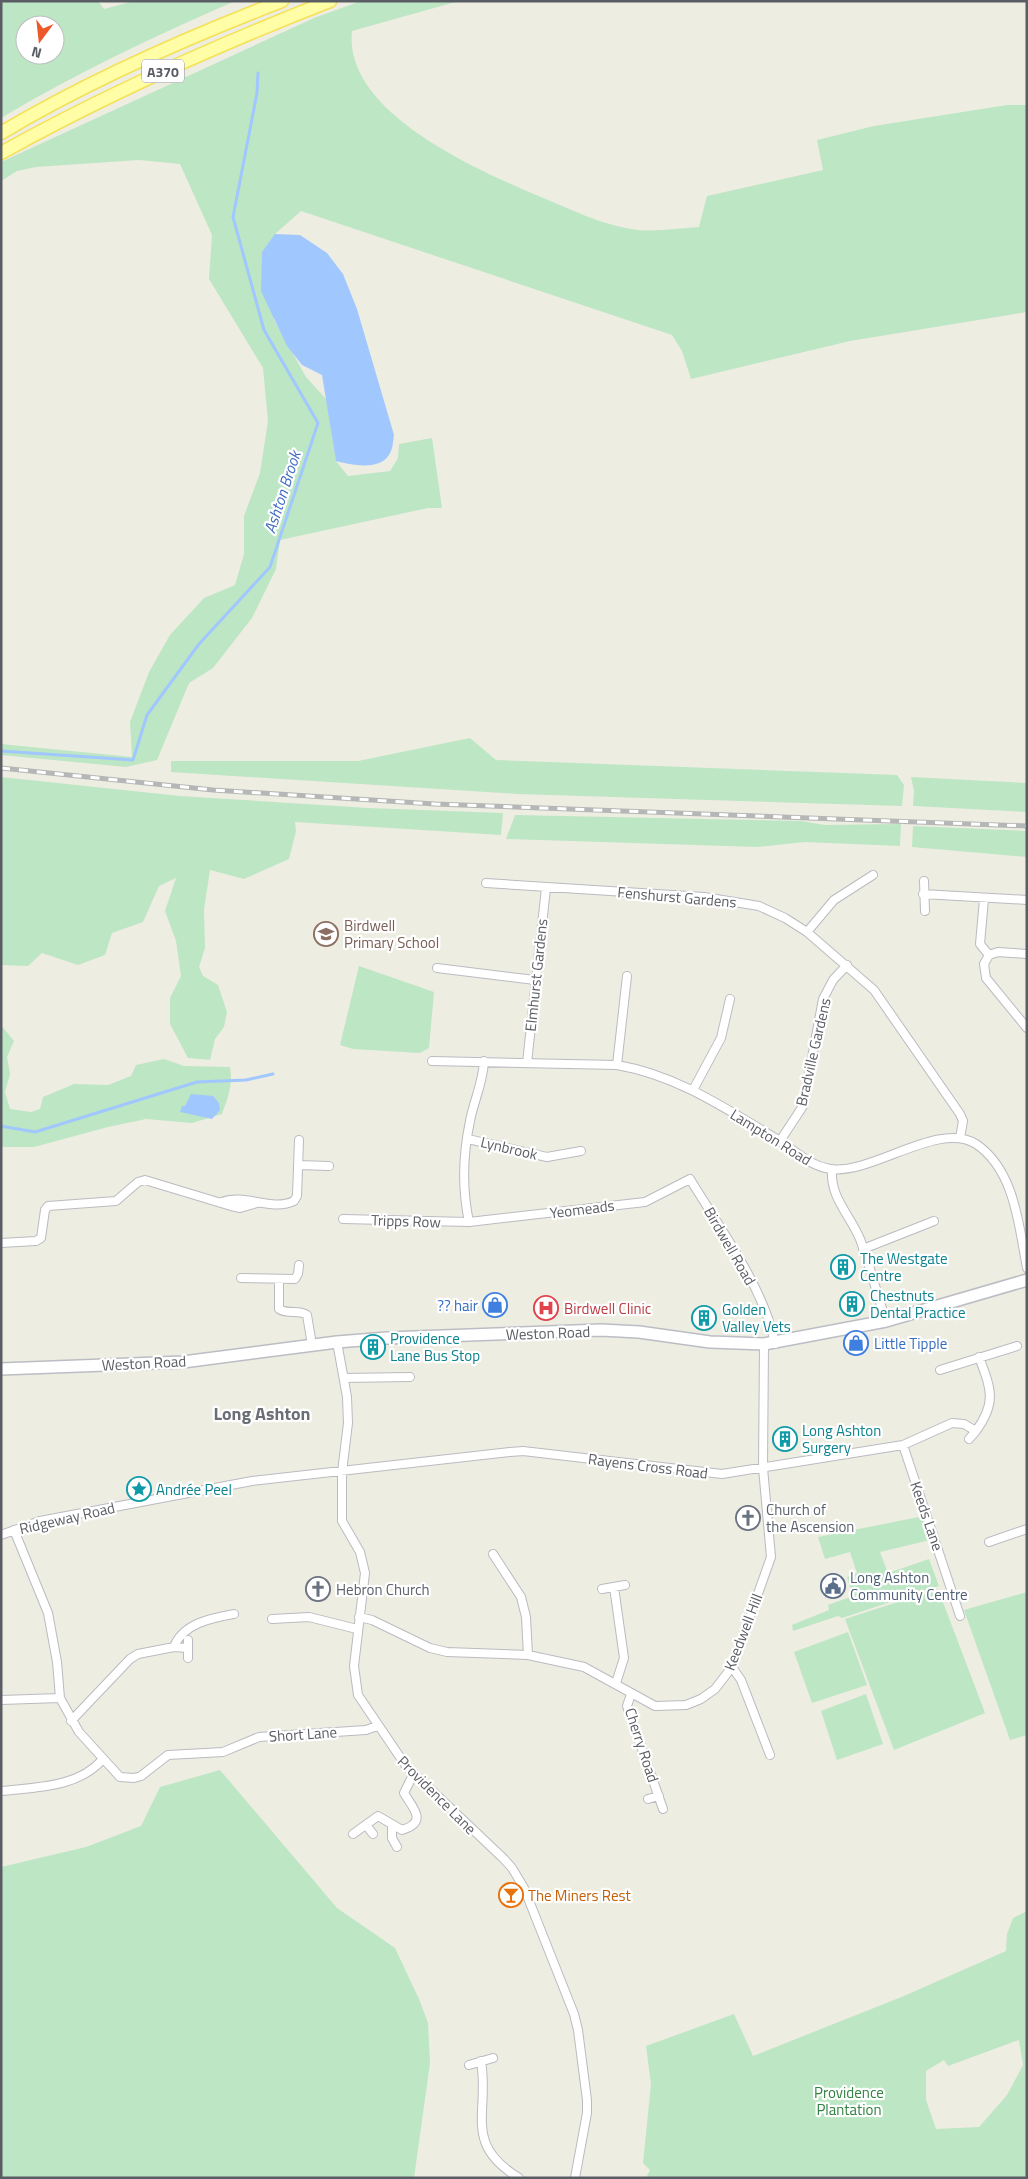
<svg xmlns="http://www.w3.org/2000/svg" width="1028" height="2179" font-family="'Titillium Web',sans-serif">
<style>
.green{fill:#bde6c4;fill-rule:evenodd}
.water{fill:#a1c7ff}
.lines{fill:none;stroke-linecap:round;stroke-linejoin:round}
.stream{stroke:#a1c7ff;stroke-width:3}
.street-casing{stroke:#babbc1;stroke-width:10}
.secondary-casing{stroke:#bbbdc4;stroke-width:14}
.primary-casing{stroke:#f5e154;stroke-width:15}
.street{stroke:#fff;stroke-width:8}
.secondary{stroke:#fff;stroke-width:11}
.primary{stroke:#fffea6;stroke-width:12}
.rail-casing{stroke:#b5b6b6;stroke-width:5}
.rail{stroke:#fff;stroke-width:3;stroke-dasharray:9;stroke-linecap:butt}
.labels{text-anchor:middle;dominant-baseline:central;stroke-width:4.5;stroke-linejoin:round;paint-order:stroke}
.shield{fill:#fff;stroke:#8c8e92;stroke-width:1}
.shield-label{font-size:14px;font-weight:bold;fill:#5a5d63}
.street-label{font-size:15px;fill:#5a5d63;stroke:#fff}
.education-label{font-size:15px;fill:#785e54;stroke:#fff;text-anchor:start}
.culture-label{font-size:15px;fill:#0d838f;stroke:#fff;text-anchor:start}
.shop-label{font-size:15px;fill:#366cbe;stroke:#fff;text-anchor:end}
.health-label{font-size:15px;fill:#be3a42;stroke:#fff;text-anchor:start}
.worship-label{font-size:15px;fill:#5b616d;stroke:#fff;text-anchor:start}
.service-label{font-size:15px;fill:#4e5e75;stroke:#fff;text-anchor:start}
.food-label{font-size:15px;fill:#c56008;stroke:#fff;text-anchor:start}
.park-label{font-size:15px;fill:#328342;stroke:#fff}
.water-label{font-size:16px;font-style:italic;fill:#406cc5;stroke:#fff}
.quarter-label{font-size:18px;font-weight:bold;fill:#6b6f75;stroke:#fff}
</style>
<rect width="100%" height="100%" fill="#eeede2"/>
<!-- green -->
<path class="green" d="M 1,1 L 98,1 L 104,9 L 134,1 L 235,1 C 155,36 76,73 1,118 ZM 25,25 L 55,25 L 55,55 L 25,55 Z
M 361,1 L 459,1 L 352,31 C 343,113 480,171 541,197 C 572,210 604,226 638,230 C 657,232 679,228 699,227 L 707,196 L 823,170 L 817,140 L 874,126 L 1007,105 L 1027,105 L 1027,312 L 850,341 L 691,379 L 682,351 L 672,335 L 301,211 L 275,234 L 274,320 L 306,377 L 327,400 L 336,461 L 348,476 L 390,471 L 398,458 L 399,444 L 432,438 L 442,508 L 428,508 L 280,540 L 276,569 L 252,618 L 213,668 L 189,683 L 157,760 L 126,767 L 1,755 L 1,744 L 132,757 L 130,722 L 149,672 L 170,635 L 204,598 L 235,585 L 244,554 L 244,516 L 260,473 L 268,421 L 263,368 L 209,279 L 212,235 L 180,164 L 139,160 L 36,167 L 17,171 L 1,181 L 1,162 L 314,18 Z
M 470,738 L 496,760 L 897,775 L 904,785 L 902,806 L 518,794 L 171,772 L 171,761 L 358,761 Z
M 1,777 L 180,796 L 368,808 L 503,813 L 501,835 L 295,822 L 296,831 L 289,859 L 244,879 L 210,870 L 204,909 L 205,948 L 199,967 L 203,976 L 218,985 L 227,1012 L 224,1027 L 215,1039 L 210,1060 L 188,1058 L 170,1024 L 170,998 L 181,976 L 176,941 L 165,911 L 176,878 L 159,886 L 143,922 L 112,933 L 105,955 L 78,965 L 42,953 L 28,966 L 1,965 Z
M 911,777 L 1027,783 L 1027,812 L 913,806 L 914,791 Z
M 515,815 L 801,821 L 825,825 L 901,824 L 900,846 L 805,842 L 758,847 L 506,839 Z
M 913,826 L 1027,831 L 1027,857 L 912,847 Z
M 359,966 L 434,992 L 429,1048 L 420,1053 L 353,1049 L 340,1045 Z
M 1,1025 L 14,1041 L 7,1057 L 10,1074 L 5,1092 L 10,1109 L 31,1112 L 40,1109 L 43,1097 L 74,1084 L 108,1085 L 131,1076 L 136,1065 L 164,1059 L 184,1066 L 230,1067 C 233,1085 228,1097 222,1114 L 192,1123 L 146,1119 L 108,1127 L 34,1147 L 1,1147 Z
M 924,1516 L 934,1539 L 880,1552 L 888,1573 L 929,1559 L 939,1586 L 842,1618 L 838,1616 L 793,1631 L 792,1625 L 829,1610 L 828,1605 L 853,1596 L 847,1577 L 857,1573 L 850,1552 L 825,1559 L 818,1537 Z
M 938,1589 L 985,1713 L 894,1750 L 845,1619 Z
M 1027,1592 L 1027,1735 L 1010,1740 L 964,1610 Z
M 848,1632 L 867,1685 L 812,1703 L 794,1652 Z
M 866,1694 L 883,1744 L 837,1760 L 821,1711 Z
M 220,1770 L 337,1908 L 395,1948 L 419,1999 L 428,2023 L 430,2063 L 414,2178 L 1,2178 L 1,1867 L 86,1847 L 141,1826 L 160,1787 Z
M 1027,1911 L 1027,2178 L 646,2178 L 650,2170 L 643,2163 L 651,2084 L 646,2046 L 734,2014 L 753,2056 L 904,1996 L 1006,1951 L 1007,1934 L 1013,1918 ZM 1019,2040 L 1023,2065 L 1007,2095 L 979,2127 L 936,2129 L 926,2100 L 926,2071 L 944,2060 L 948,2066 Z"/>
<!-- water -->
<path class="water" d="M 275,234 L 300,235 L 327,253 L 343,274 L 357,309 L 394,435 C 393,440 393,447 391,451 C 383,472 352,465 336,461 L 322,375 L 302,365 L 287,346 L 261,291 L 262,252 Z
M 191,1094 L 213,1096 L 219,1103 L 220,1110 L 212,1119 L 180,1112 L 182,1106 L 185,1106 Z"/>
<g class="lines">
<!-- stream -->
<path class="stream" d="M 1,751 L 133,760 L 147,715 L 199,644 L 270,567 L 318,423 L 264,330 L 233,217 L 257,93 L 258,73
M 1,1126 L 35,1132 L 197,1082 L 246,1080 L 273,1074"/>
<defs>
<path id="street" d="M 924,881 L 925,911
M 486,883 L 704,897 L 759,906 L 785,918 L 807,932 L 874,990 L 960,1114 L 963,1121 L 960,1138
M 923,894 L 1027,900
M 984,899 L 980,944 L 989,955
M 807,932 L 834,900 L 873,875
M 989,955 L 984,964 L 986,978 L 1027,1028
M 989,955 L 998,952 L 1027,954
M 437,968 L 535,980
M 432,1061 L 617,1065 C 676,1075 725,1108 775,1138 C 794,1149 807,1165 830,1169 C 872,1175 939,1120 976,1144 C 1015,1170 1019,1227 1027,1268
M 527,1063 L 546,888
M 617,1065 L 627,976
M 693,1090 L 721,1038 L 730,999
M 468,1139 L 547,1157 L 581,1151
M 780,1141 L 803,1106 L 823,999 L 833,980 L 847,965
M 299,1165 L 329,1166
M 832,1169 C 830,1198 849,1213 860,1239 C 870,1266 877,1294 886,1321
M 222,1202 C 245,1193 271,1212 294,1201 L 297,1196 L 299,1140
M 343,1219 L 469,1222 L 645,1202 L 690,1179 C 719,1227 765,1289 775,1344
M 469,1222 C 462,1189 463,1154 470,1121 C 474,1100 483,1083 484,1061
M 1,1243 L 36,1241 L 41,1238 L 45,1210 L 48,1206 L 116,1201 L 138,1182 L 145,1180 L 231,1206 L 240,1208 L 257,1203
M 863,1249 L 934,1221
M 241,1278 L 295,1279 L 298,1274 L 299,1265
M 279,1279 L 279,1309 C 288,1315 299,1309 307,1315 L 312,1345
M 337,1342 L 347,1397 L 348,1423 L 342,1472 L 342,1521 L 360,1552 L 365,1573 L 354,1666 L 358,1695 L 406,1766 L 504,1859 L 512,1868 L 524,1888 L 574,2014 L 578,2030 L 587,2100 L 587,2113 L 575,2178
M 940,1370 L 1017,1346
M 344,1378 L 410,1377
M 969,1439 L 976,1431
M 903,1445 L 960,1616
M 14,1530 L 48,1613 L 57,1662 L 60,1698 L 79,1732 L 120,1777 L 134,1778 L 141,1776 L 168,1755 L 223,1752 L 259,1737 L 366,1730 L 377,1726
M 1,1535 L 40,1521 L 252,1481 L 510,1452 L 523,1451 L 722,1474 L 903,1445 L 952,1423 L 964,1424 L 976,1431 C 997,1402 991,1389 979,1357
M 989,1542 L 1027,1529
M 493,1554 L 521,1597 L 526,1617 L 528,1655
M 614,1587 L 624,1658 L 616,1683
M 602,1589 L 625,1585
M 359,1617 L 372,1620 L 430,1648 L 447,1652 L 528,1655 L 584,1667 L 655,1706 L 686,1705 L 701,1699 L 715,1689 L 732,1667 L 771,1557 L 763,1468 L 764,1344
M 272,1619 L 309,1617 L 357,1629
M 188,1648 L 174,1647 C 183,1623 212,1618 234,1614
M 188,1658 L 188,1640
M 732,1667 L 741,1680 L 770,1755
M 631,1694 L 627,1706 L 663,1809
M 1,1700 L 60,1698
M 71,1721 L 130,1659 L 138,1654 L 174,1647
M 1,1791 C 36,1787 78,1788 103,1759
M 648,1799 L 659,1796
M 366,1825 L 373,1834
M 392,1826 L 392,1838 L 397,1847
M 353,1834 L 378,1816 L 402,1830 C 429,1822 412,1807 404,1793 L 414,1773
M 481,2061 C 490,2113 462,2143 519,2178
M 469,2065 L 493,2058"/>
<path id="secondary" d="M 1,1369 L 183,1362 L 337,1342 L 387,1338 L 601,1330 L 639,1332 L 710,1342 L 764,1344 L 886,1321 L 1027,1280"/>
<path id="primary" d="M 1,133 C 90,80 186,38 282,1
M 1,153 C 107,94 217,45 330,1"/>
</defs>
<!-- street casing -->
<use href="#street" class="street-casing"/>
<!-- secondary casing -->
<use href="#secondary" class="secondary-casing"/>
<!-- primary casing -->
<use href="#primary" class="primary-casing"/>
<!-- street -->
<use href="#street" class="street"/>
<!-- secondary -->
<use href="#secondary" class="secondary"/>
<!-- primary -->
<use href="#primary" class="primary"/>
<defs>
<path id="rail" d="M 1,768 L 213,790 L 435,804 L 1027,826"/>
</defs>
<!-- rail casing -->
<use href="#rail" class="rail-casing"/>
<!-- rail -->
<use href="#rail" class="rail"/>
</g>
<!-- icons -->
<defs>
<symbol id="school-ring" viewBox="-11 -11 22 22"><circle r="9.5" fill="#fff" stroke="#8d6e63" stroke-width="1.5"/><path d="M0-5L7-2L0 1L-7-2ZM-4 1L0 2.5L4 1V4Q0 6-4 4Z" fill="#8d6e63"/></symbol>
<symbol id="building-ring" viewBox="-11 -11 22 22"><circle r="9.5" fill="#fff" stroke="#0f9aa8" stroke-width="1.5"/><path d="M-4-6H4V6H1V3H-1V6H-4ZM-2.5-4.3h1.7v1.8h-1.7ZM.8-4.3h1.7v1.8H.8ZM-2.5-1h1.7V.8h-1.7ZM.8-1h1.7V.8H.8Z" fill="#0f9aa8"/></symbol>
<symbol id="shop-ring" viewBox="-11 -11 22 22"><circle r="9.5" fill="#fff" stroke="#3f7fe0" stroke-width="1.5"/><path d="M-5-2.5h2.3a2.7 3.5 0 0 1 5.4 0H5L5.5 6h-11ZM-1.5-2.5h3a1.5 2.3 0 0 0-3 0Z" fill="#3f7fe0"/></symbol>
<symbol id="hospital-ring" viewBox="-11 -11 22 22"><circle r="9.5" fill="#fff" stroke="#e0444e" stroke-width="1.5"/><path d="M-5-5h3v3.5h4V-5h3V5h-3V1.5h-4V5h-3Z" fill="#e0444e"/></symbol>
<symbol id="sight-ring" viewBox="-11 -11 22 22"><circle r="9.5" fill="#fff" stroke="#0f9aa8" stroke-width="1.5"/><path d="M0-6L1.8-2.2L6-1.7L2.9 1.2L3.7 5.4L0 3.3L-3.7 5.4L-2.9 1.2L-6-1.7L-1.8-2.2Z" fill="#0f9aa8"/></symbol>
<symbol id="church-ring" viewBox="-11 -11 22 22"><circle r="9.5" fill="#fff" stroke="#6b7280" stroke-width="1.5"/><path d="M-1.2-6h2.4v3.5h3.3v2.4h-3.3V6h-2.4V-.1h-3.3v-2.4h3.3Z" fill="#6b7280"/></symbol>
<symbol id="civic-ring" viewBox="-11 -11 22 22"><circle r="9.5" fill="#fff" stroke="#5c6f8a" stroke-width="1.5"/><path d="M-.6-6.5H3V-4.5H.6V-3L4-1V1h2V6H-6V1h2V-1L-.6-3ZM-1.2 2.5V6h2.4V2.5Z" fill="#5c6f8a"/></symbol>
<symbol id="bar-ring" viewBox="-11 -11 22 22"><circle r="9.5" fill="#fff" stroke="#e8710a" stroke-width="1.5"/><path d="M-6-5H6L.8 .8V4.5H3.5V6h-7V4.5H-.8V.8Z" fill="#e8710a"/></symbol>
</defs>
<g fill-rule="evenodd">
<use href="#school-ring" x="312" y="920" width="28" height="28"/>
<use href="#building-ring" x="829" y="1253" width="28" height="28"/>
<use href="#building-ring" x="838" y="1290" width="28" height="28"/>
<use href="#shop-ring" x="481" y="1291" width="28" height="28"/>
<use href="#hospital-ring" x="532" y="1294" width="28" height="28"/>
<use href="#building-ring" x="690" y="1304" width="28" height="28"/>
<use href="#shop-ring" x="842" y="1329" width="28" height="28"/>
<use href="#building-ring" x="359" y="1333" width="28" height="28"/>
<use href="#building-ring" x="771" y="1425" width="28" height="28"/>
<use href="#sight-ring" x="125" y="1475" width="28" height="28"/>
<use href="#church-ring" x="734" y="1504" width="28" height="28"/>
<use href="#civic-ring" x="819" y="1572" width="28" height="28"/>
<use href="#church-ring" x="304" y="1575" width="28" height="28"/>
<use href="#bar-ring" x="497" y="1881" width="28" height="28"/>
</g>
<g class="labels">
<!-- shield labels -->
<rect class="shield" x="142" y="59.5" width="42" height="23" rx="4"/>
<g class="shield-label">
<text x="163" y="71">A370</text>
</g>
<!-- street labels -->
<g class="street-label">
<text transform="translate(677 897) rotate(5)">Fenshurst Gardens</text>
<text transform="translate(536 975) rotate(-84)">Elmhurst Gardens</text>
<text transform="translate(813 1052) rotate(-77)">Bradville Gardens</text>
<text transform="translate(771 1137) rotate(32)">Lampton Road</text>
<text transform="translate(509 1148) rotate(13)">Lynbrook</text>
<text transform="translate(582 1209) rotate(-7)">Yeomeads</text>
<text transform="translate(406 1221) rotate(2)">Tripps Row</text>
<text transform="translate(730 1246) rotate(60)">Birdwell Road</text>
<text transform="translate(548 1333) rotate(-2)">Weston Road</text>
<text transform="translate(144 1363) rotate(-3)">Weston Road</text>
<text transform="translate(648 1466) rotate(7)">Rayens Cross Road</text>
<text transform="translate(927 1516) rotate(71)">Keeds Lane</text>
<text transform="translate(67 1518) rotate(-13)">Ridgeway Road</text>
<text transform="translate(743 1632) rotate(-69)">Keedwell Hill</text>
<text transform="translate(303 1734) rotate(-4)">Short Lane</text>
<text transform="translate(642 1745) rotate(72)">Cherry Road</text>
<text transform="translate(437 1795) rotate(45)">Providence Lane</text>
</g>
<!-- education labels -->
<g class="education-label">
<text x="344" y="925">Birdwell<tspan x="344" dy="17">Primary School</tspan></text>
</g>
<!-- culture labels -->
<g class="culture-label">
<text x="860" y="1258">The Westgate<tspan x="860" dy="17">Centre</tspan></text>
<text x="870" y="1295">Chestnuts<tspan x="870" dy="17">Dental Practice</tspan></text>
<text x="722" y="1309">Golden<tspan x="722" dy="17">Valley Vets</tspan></text>
<text x="390" y="1338">Providence<tspan x="390" dy="17">Lane Bus Stop</tspan></text>
<text x="802" y="1430">Long Ashton<tspan x="802" dy="17">Surgery</tspan></text>
<text x="156" y="1489">Andrée Peel</text>
</g>
<!-- shop labels -->
<g class="shop-label">
<text x="478" y="1305">?? hair</text>
<text x="874" y="1343" text-anchor="start">Little Tipple</text>
</g>
<!-- health labels -->
<g class="health-label">
<text x="564" y="1308">Birdwell Clinic</text>
</g>
<!-- worship labels -->
<g class="worship-label">
<text x="766" y="1509">Church of<tspan x="766" dy="17">the Ascension</tspan></text>
<text x="336" y="1589">Hebron Church</text>
</g>
<!-- service labels -->
<g class="service-label">
<text x="850" y="1577">Long Ashton<tspan x="850" dy="17">Community Centre</tspan></text>
</g>
<!-- food labels -->
<g class="food-label">
<text x="528" y="1895">The Miners Rest</text>
</g>
<!-- park labels -->
<g class="park-label">
<text x="849" y="2092">Providence<tspan x="849" dy="17">Plantation</tspan></text>
</g>
<!-- water labels -->
<g class="water-label">
<text transform="translate(282 492) rotate(-72)">Ashton Brook</text>
</g>
<!-- quarter labels -->
<g class="quarter-label">
<text x="262" y="1413">Long Ashton</text>
</g>
</g>
<!-- border -->
<rect width="1028" height="2179" fill="none" stroke="#5a5d63" stroke-width="5"/>
<!-- north arrow -->
<g transform="translate(40 40) rotate(195)"><circle r="24" fill="#ffffff" stroke="#bdbec1"/>
<path d="M0-4L9 19L0 12L-9 19Z" fill="#ed5729"/>
<text y="-8" font-size="14" font-weight="bold" text-anchor="middle" fill="#5a5d63">N</text>
</g>
</svg>
